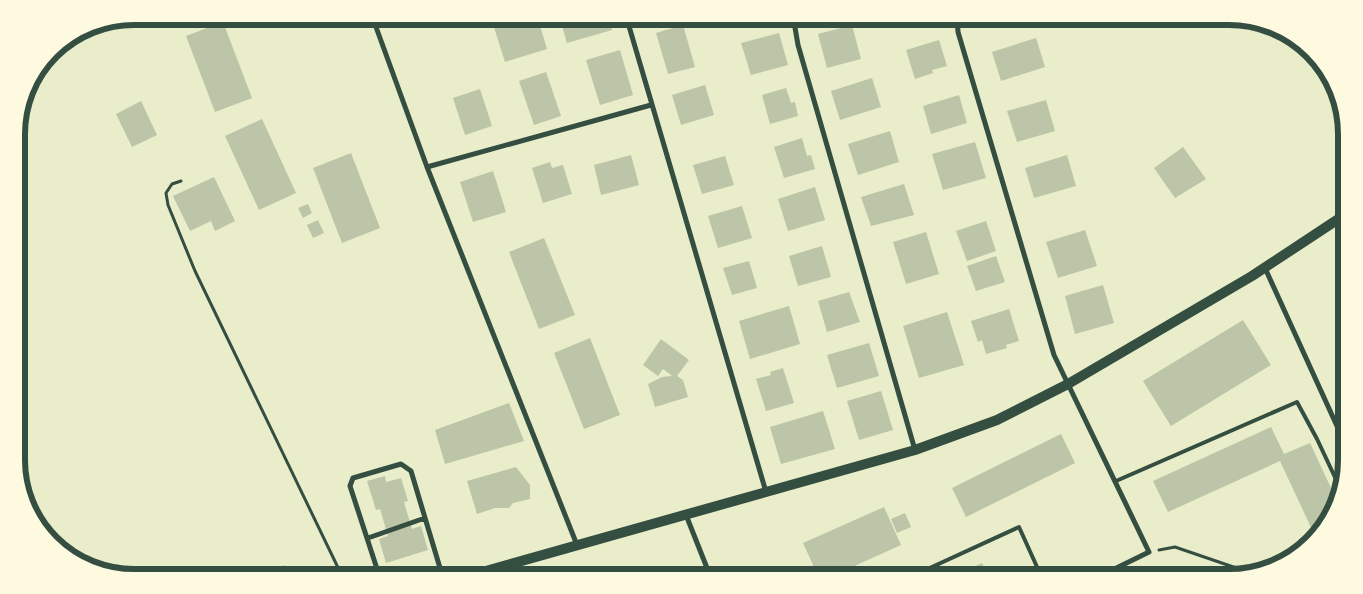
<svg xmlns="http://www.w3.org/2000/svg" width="1363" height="594" font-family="'Fira Sans Condensed',sans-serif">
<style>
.building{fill:#bcc5a7}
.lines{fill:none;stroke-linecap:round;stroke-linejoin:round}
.path{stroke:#344e41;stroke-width:3}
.service{stroke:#344e41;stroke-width:4}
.minor{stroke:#344e41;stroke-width:5}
.secondary{stroke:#344e41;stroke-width:10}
.rim{fill:none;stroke:#344e41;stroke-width:6}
</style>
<rect width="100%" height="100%" fill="#e9edc9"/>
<!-- building -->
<path class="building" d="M 506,16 L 537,16 L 547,49 L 505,62 L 492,21 Z
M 559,16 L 608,16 L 612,30 L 567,43 Z
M 223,22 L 252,98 L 215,112 L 186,36 Z
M 683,25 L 695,67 L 668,74 L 656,33 Z
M 852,25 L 861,59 L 827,68 L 818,34 Z
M 779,33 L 788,65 L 751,75 L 741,43 Z
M 1036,38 L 1045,67 L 1001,81 L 992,52 Z
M 939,40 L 947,66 L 932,70 L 933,73 L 915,79 L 906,50 Z
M 620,50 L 633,95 L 600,105 L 586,60 Z
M 546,72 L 561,116 L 534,125 L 519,81 Z
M 872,78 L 881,107 L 840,120 L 831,91 Z
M 705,85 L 714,115 L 681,125 L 672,95 Z
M 786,88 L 791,103 L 795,102 L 798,116 L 770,124 L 762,95 Z
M 480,89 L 492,126 L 465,135 L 453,98 Z
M 959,95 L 967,123 L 931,134 L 923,106 Z
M 1046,100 L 1055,131 L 1017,142 L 1007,111 Z
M 141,101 L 157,135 L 132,147 L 116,114 Z
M 262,119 L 296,193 L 259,210 L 225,136 Z
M 890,131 L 899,162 L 858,175 L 848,144 Z
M 802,138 L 807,156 L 811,155 L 815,169 L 784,178 L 774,147 Z
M 975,142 L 986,178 L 943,190 L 932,154 Z
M 1183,147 L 1206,179 L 1175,198 L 1154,168 Z
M 351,153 L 380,228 L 342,243 L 313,168 Z
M 631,155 L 639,185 L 601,195 L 594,165 Z
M 1067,155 L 1076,186 L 1034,198 L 1025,168 Z
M 725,156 L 734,185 L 702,194 L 693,165 Z
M 550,162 L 552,168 L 563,165 L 572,194 L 543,203 L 532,168 Z
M 493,171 L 506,212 L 473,222 L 460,182 Z
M 214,177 L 235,221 L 215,231 L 211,221 L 190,231 L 173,196 Z
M 904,184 L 914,215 L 871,226 L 861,197 Z
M 815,187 L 825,220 L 788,231 L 778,199 Z
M 308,204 L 312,213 L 303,218 L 298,208 Z
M 742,206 L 752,238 L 718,248 L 708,216 Z
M 318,220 L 324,233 L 313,238 L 307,225 Z
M 986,221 L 996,251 L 967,261 L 956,231 Z
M 1085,230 L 1097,266 L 1058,278 L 1046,242 Z
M 926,232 L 939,274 L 906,284 L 893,242 Z
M 544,238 L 575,315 L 539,329 L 509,252 Z
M 822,246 L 831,277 L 798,286 L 789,256 Z
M 996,256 L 1005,282 L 976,291 L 967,266 Z
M 749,261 L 757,288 L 732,295 L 723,268 Z
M 1103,285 L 1114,323 L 1075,334 L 1065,296 Z
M 849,292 L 860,322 L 827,332 L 818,301 Z
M 789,306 L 800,344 L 750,359 L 739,321 Z
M 1009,309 L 1019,341 L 1006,345 L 1007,348 L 986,354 L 982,340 L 978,342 L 971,321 Z
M 947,312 L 964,365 L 919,378 L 903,326 Z
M 1243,320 L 1271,365 L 1171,426 L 1143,381 Z
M 590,338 L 620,415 L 584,429 L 554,353 Z
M 661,339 L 689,360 L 677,376 L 683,380 L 688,397 L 655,407 L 648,384 L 662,377 L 672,376 L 663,369 L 658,376 L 643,365 Z
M 869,343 L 879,376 L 837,388 L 827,355 Z
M 783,368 L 794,403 L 766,411 L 756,379 L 771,375 L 770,372 Z
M 881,391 L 893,430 L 859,440 L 847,401 Z
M 509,403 L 524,441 L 445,464 L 435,430 Z
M 823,411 L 835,449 L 781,464 L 770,427 Z
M 1271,427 L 1284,454 L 1310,443 L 1338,503 L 1314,534 L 1280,461 L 1168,512 L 1153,481 Z
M 1061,434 L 1075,463 L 966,517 L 952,488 Z
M 516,467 L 530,485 L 530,499 L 513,503 L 509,508 L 495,508 L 477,514 L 467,481 Z
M 385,476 L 386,482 L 401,478 L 408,501 L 404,502 L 412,529 L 421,526 L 428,550 L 386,563 L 379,539 L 388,536 L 380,509 L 376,510 L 367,481 Z
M 884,507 L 901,545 L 828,578 L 819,578 L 803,543 Z
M 905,513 L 911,527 L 897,533 L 891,519 Z
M 982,563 L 988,578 L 950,578 Z
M 110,565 L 113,574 L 91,569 Z
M 285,565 L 291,578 L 283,578 L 278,568 Z
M 1139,571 L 1142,578 L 1125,578 Z"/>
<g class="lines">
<!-- path -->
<path class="path" d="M 181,181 L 172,184 L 166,193 L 168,205 L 195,271 L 343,578
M 1159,550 L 1175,547 L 1251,573"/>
<!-- service -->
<path class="service" d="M 1116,481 L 1297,402 L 1317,439 L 1341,490
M 908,578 L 1019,527 L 1042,578"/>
<!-- minor -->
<path class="minor" d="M 372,16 L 427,167 L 577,545
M 626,16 L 766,492
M 793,16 L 798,45 L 915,450
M 957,16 L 958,32 L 1054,355 L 1149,552 L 1096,578
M 427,167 L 651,105
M 1265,268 L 1347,448
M 686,515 L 711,578
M 368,538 L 425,518
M 380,578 L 350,486 L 353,478 L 401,464 L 411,471 L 443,578"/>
<!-- secondary -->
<path class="secondary" d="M 461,578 L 915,450 L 997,420 L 1068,384 L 1252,276 L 1346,214"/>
</g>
<!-- crop -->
<path d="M0 0H1363V594H0ZM134 25H1229A109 109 0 0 1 1338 134V460A109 109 0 0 1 1229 569H134A109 109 0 0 1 25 460V134A109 109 0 0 1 134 25Z" fill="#fefae0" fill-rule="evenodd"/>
<path class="rim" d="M134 25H1229A109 109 0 0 1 1338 134V460A109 109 0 0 1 1229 569H134A109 109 0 0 1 25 460V134A109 109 0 0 1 134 25Z"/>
</svg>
